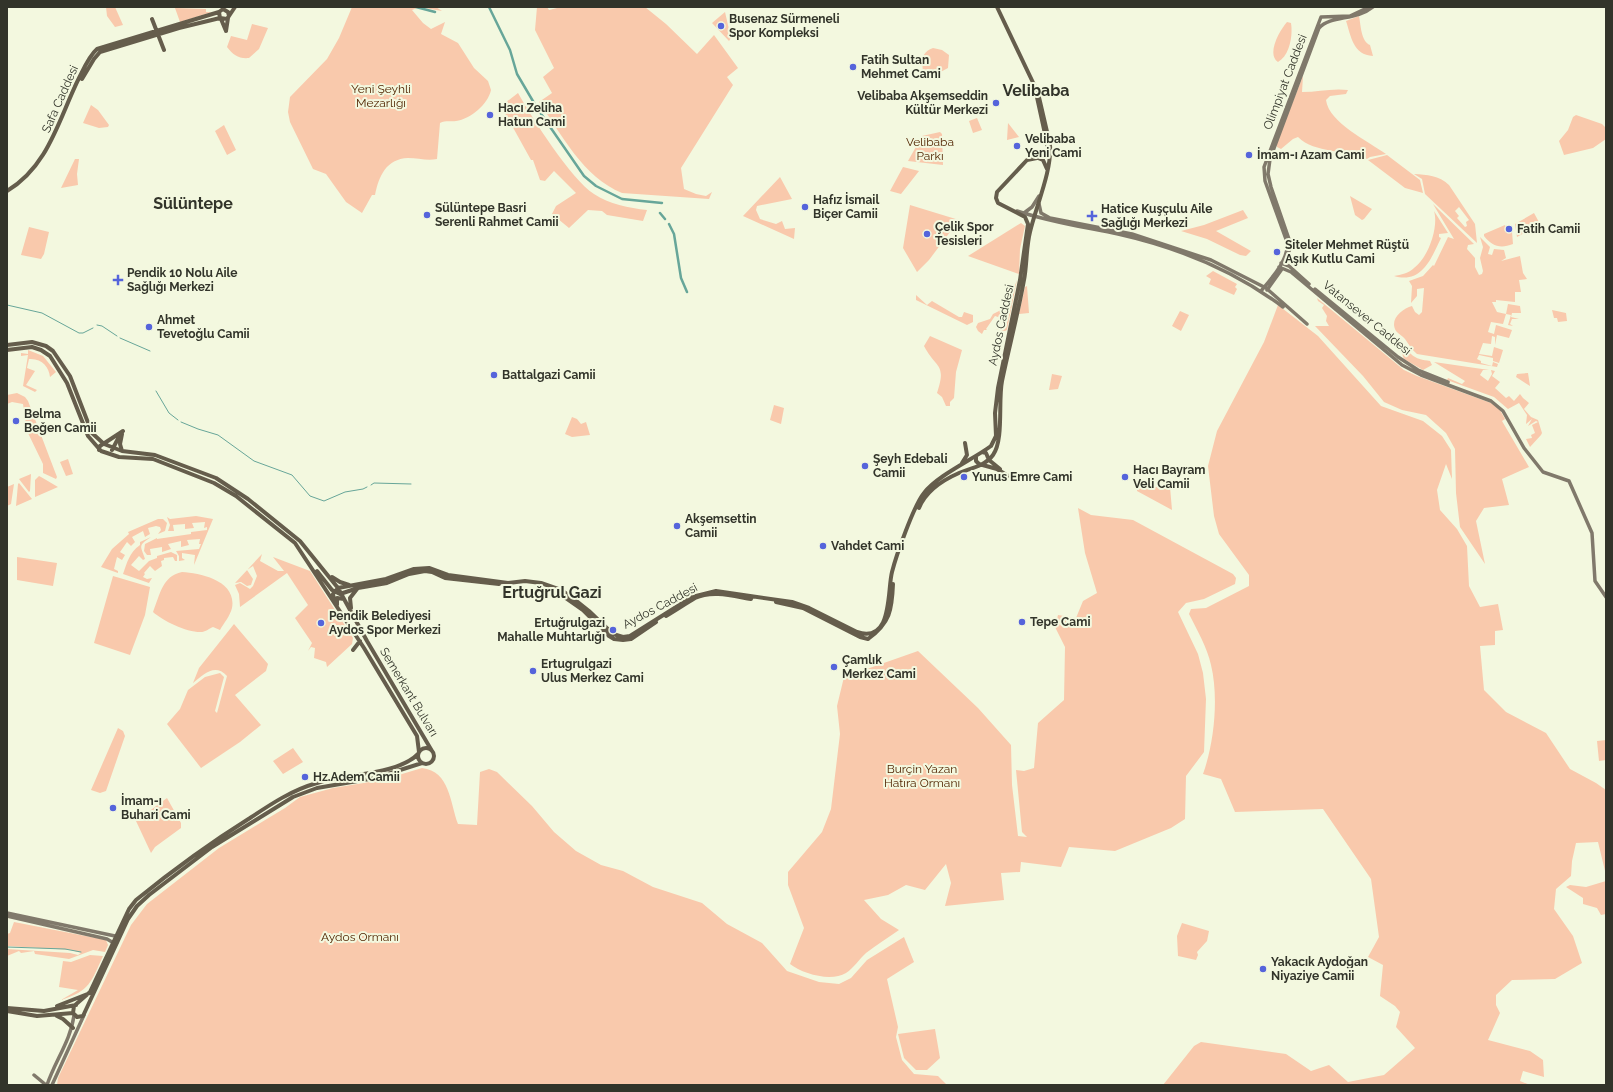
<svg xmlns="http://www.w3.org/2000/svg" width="1613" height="1092" font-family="Raleway,sans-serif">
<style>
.green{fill:#f9c9ac;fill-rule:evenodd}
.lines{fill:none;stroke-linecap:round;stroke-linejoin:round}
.stream{stroke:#67a699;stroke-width:1}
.canal{stroke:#67a699;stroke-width:2.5}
.secondary{stroke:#80796b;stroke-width:3.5}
.primary{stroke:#655d4c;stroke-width:4}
.poi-dot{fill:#5564db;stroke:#f3f8df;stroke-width:1.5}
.labels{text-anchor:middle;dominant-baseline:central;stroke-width:4;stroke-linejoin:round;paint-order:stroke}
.poi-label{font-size:12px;font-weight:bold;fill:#32342a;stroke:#f3f8df;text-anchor:start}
.street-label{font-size:12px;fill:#32342a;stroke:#f3f8df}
.park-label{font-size:12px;fill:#512502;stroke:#f3f8df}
.district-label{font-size:16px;font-weight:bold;fill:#32342a;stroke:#f3f8df}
</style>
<rect width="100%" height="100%" fill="#f3f8df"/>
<!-- green -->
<path class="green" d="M 106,7 L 115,7 L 123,25 L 115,27 L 107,16 Z
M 352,7 L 436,7 L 442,11 L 419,7 L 412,10 L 423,23 L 431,29 L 445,22 L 441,34 L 458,43 L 474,68 L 488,81 L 491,90 C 488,104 471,119 456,121 C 451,122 446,120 440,123 L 437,159 C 427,161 418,158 408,158 C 386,159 379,176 375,195 L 372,195 L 362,213 L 346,202 L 326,174 L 313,169 L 290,122 L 288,112 L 290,97 L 327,59 L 339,38 Z
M 537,7 L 547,7 L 549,10 L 561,7 L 645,7 L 666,24 L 697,54 L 714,35 L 738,68 L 727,77 L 733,85 L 681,168 L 684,189 L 696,194 L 706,196 L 712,192 L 709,199 L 622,193 C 583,177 562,135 539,102 L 552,93 L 543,77 L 554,68 L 535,30 Z
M 175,8 L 206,9 L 206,12 L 212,12 L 180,22 Z
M 725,12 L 731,38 L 729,41 L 712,23 Z
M 1359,16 C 1361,26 1361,41 1370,45 L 1373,56 C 1353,55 1351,36 1346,21 Z
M 1287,22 L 1291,23 C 1293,35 1290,55 1278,62 C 1266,54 1280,30 1287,22 Z
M 252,24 L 268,28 L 259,49 L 249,58 C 239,59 233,55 227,47 L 231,36 L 247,40 Z
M 933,48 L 942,50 L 949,55 L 948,68 L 931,77 L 923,72 C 922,61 920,53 933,48 Z
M 1303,76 L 1302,92 C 1318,92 1332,88 1348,90 L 1346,94 L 1330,96 L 1326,100 C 1329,123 1368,141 1386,154 L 1370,157 L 1367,159 C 1346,149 1315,154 1298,137 L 1293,139 L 1281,149 L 1277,147 L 1277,142 Z
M 518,93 C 532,118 571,179 594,194 C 609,204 629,208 647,210 L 643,221 L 607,215 L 602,211 L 588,210 L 569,228 L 552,214 L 556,206 L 576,193 L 554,171 L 545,181 L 540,180 L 533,160 L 531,160 L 501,106 Z
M 91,105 L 98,110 L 109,125 L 108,127 L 99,128 L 83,123 Z
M 1576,115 L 1602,124 L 1606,128 L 1606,139 L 1593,148 L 1564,155 L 1559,141 L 1568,130 L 1573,117 Z
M 977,118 L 982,130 L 973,133 L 969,121 Z
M 1008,123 L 1019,137 L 1007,140 Z
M 224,125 L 236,150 L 227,155 L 215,131 Z
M 940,132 L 942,134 L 943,165 L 908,161 L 922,136 Z
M 1387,155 L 1420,180 L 1423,193 L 1405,188 L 1368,160 Z
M 75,159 L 79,159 L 77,174 L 78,185 L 61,188 Z
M 903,167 L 919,171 L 901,194 L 890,191 Z
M 1414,174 C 1427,175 1439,175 1449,185 L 1475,224 L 1477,243 L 1425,194 L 1422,179 ZM 1459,207 L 1469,220 L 1466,222 L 1467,226 L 1465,227 L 1457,218 L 1459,216 L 1455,211 Z
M 780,177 L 792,199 L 757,206 L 756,210 L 760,219 L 776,224 L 782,221 L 785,229 L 795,228 L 794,239 L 743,216 Z
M 1350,196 L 1372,209 L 1364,219 L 1362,220 L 1355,215 Z
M 1433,204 L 1474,244 L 1468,245 L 1467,249 L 1475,258 L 1475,267 L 1479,275 L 1482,274 L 1483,271 L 1480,258 L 1483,247 L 1480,237 L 1490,247 L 1488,254 L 1492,255 L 1494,249 L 1504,250 L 1506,258 L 1501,261 L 1520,256 L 1523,273 L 1527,279 L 1519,280 L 1521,292 L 1515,292 L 1515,302 L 1496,300 L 1496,302 L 1492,302 L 1497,312 L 1506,314 L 1508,304 L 1520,306 L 1521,313 L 1512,313 L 1511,317 L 1519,319 L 1512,319 L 1510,324 L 1513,326 L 1508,325 L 1511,315 L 1506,314 L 1503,324 L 1491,322 L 1488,332 L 1494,334 L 1496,325 L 1512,330 L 1509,338 L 1497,335 L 1495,345 L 1495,337 L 1492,336 L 1491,344 L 1483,343 L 1479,354 L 1492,356 L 1494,347 L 1503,350 L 1499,363 L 1493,361 L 1493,358 L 1479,355 L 1477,359 L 1481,361 L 1481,363 L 1492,366 L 1493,362 L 1498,364 L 1497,367 L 1417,354 C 1412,350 1409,345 1405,339 C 1403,336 1398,334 1396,331 C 1389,319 1402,309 1412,306 L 1415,312 L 1419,315 L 1422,312 L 1424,288 L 1417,289 L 1417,296 L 1411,303 L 1412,286 L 1409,281 L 1423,276 L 1433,265 L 1434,266 L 1448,237 L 1454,239 Z
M 910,205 L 959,220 L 929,260 L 917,272 L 903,248 Z
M 1243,210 L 1248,218 L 1216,231 L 1251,251 L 1246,256 L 1240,255 L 1207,239 L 1181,231 L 1204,225 Z
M 1434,211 L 1448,233 L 1439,234 L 1439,237 L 1441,238 C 1431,259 1422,284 1394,276 C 1401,275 1409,273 1414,268 C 1428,258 1439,227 1434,211 Z
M 1534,213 L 1540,224 L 1517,237 L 1515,224 Z
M 1021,223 L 1025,226 L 1020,249 L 1019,274 L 968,256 Z
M 1505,225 L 1507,231 L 1512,232 L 1513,244 C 1500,249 1492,246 1484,236 L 1484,234 Z
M 29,227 L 49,232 L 44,254 L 41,259 L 21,255 Z
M 1213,271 L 1237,284 L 1235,287 L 1237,289 L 1234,295 L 1209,284 L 1211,279 L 1206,276 Z
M 1017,280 L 1007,330 L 1005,331 L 995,329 L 1004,330 L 1007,320 L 995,316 L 986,329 L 987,330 L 984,330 L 982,334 L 978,331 L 976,327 L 978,323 L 990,319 L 993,314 L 1007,307 Z
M 1027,286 L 1029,313 L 1019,314 L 1025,287 Z
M 916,295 L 927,305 L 932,301 L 959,317 L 962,317 L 964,312 L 973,315 L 973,322 L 967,325 L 916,300 Z
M 1317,298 L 1404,370 L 1417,376 L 1491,403 L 1500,410 L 1505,419 L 1502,421 L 1529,467 L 1502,479 L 1509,505 L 1484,508 L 1476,521 L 1485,564 L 1460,527 L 1456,493 L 1455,449 L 1446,433 L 1426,415 L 1402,410 L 1384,402 L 1363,376 L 1315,326 L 1329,326 L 1326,321 L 1327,316 L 1322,308 L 1324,305 L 1318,301 Z
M 1278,305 L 1318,336 L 1381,406 L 1423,421 L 1442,436 L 1451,450 L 1452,479 L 1446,464 L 1437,490 L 1440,510 L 1457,529 L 1467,546 L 1469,586 L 1480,607 L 1498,604 L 1503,630 L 1495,631 L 1495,645 L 1480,646 L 1484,690 L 1506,712 L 1546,733 L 1570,769 L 1596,783 L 1606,790 L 1606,875 L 1598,842 L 1576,843 L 1572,861 L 1571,876 L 1556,889 L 1554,909 L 1573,936 L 1582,963 L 1555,979 L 1512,980 L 1496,995 L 1496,1005 L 1500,1013 L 1488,1040 L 1530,1051 L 1543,1060 L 1544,1077 L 1523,1071 L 1520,1081 L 1530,1085 L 1163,1085 L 1194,1046 L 1201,1042 L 1286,1054 L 1311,1071 L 1329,1065 L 1348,1082 L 1384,1075 L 1415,1048 L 1396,1027 L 1400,1012 L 1395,1006 L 1380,996 L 1383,965 L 1368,957 L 1379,937 L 1371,879 L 1323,809 L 1235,812 L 1221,779 L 1203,774 C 1214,743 1219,698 1211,665 C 1207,647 1197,630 1189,614 L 1191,609 L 1206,608 L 1249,586 L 1249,575 L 1219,534 L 1214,516 L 1208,466 L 1217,431 L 1264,342 Z
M 1552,310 L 1566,313 L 1567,321 L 1558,322 L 1557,318 L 1554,318 Z
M 1180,311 L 1189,315 L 1181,331 L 1172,326 Z
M 930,336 L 962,350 L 956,372 L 954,398 L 950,402 L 950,406 L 946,406 L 942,397 L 937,393 C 947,363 936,369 924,346 Z
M 1400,341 C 1405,344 1406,350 1411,354 C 1416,359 1423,360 1430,361 L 1432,365 L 1423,370 L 1404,359 L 1398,343 Z
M 28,350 L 43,356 L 56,372 L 50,377 C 49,367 42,358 29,359 L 27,368 L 35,371 L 26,385 L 37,390 L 35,392 L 23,386 L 28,355 L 21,356 L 21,353 L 28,354 Z
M 1434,362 L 1489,370 L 1483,370 L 1480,375 L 1488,381 L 1492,374 L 1491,370 L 1495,371 L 1492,376 L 1500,382 L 1495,388 L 1506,398 L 1509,396 L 1514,401 L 1520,394 L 1523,398 L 1529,403 L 1524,409 L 1531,417 L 1538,420 L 1542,433 L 1541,435 L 1530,447 L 1526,439 L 1532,438 L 1531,435 L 1535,433 L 1532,425 L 1538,422 L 1536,421 L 1528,426 L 1532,419 L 1526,424 L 1527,415 L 1519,403 L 1508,409 L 1494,397 L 1447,380 L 1448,378 L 1462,384 L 1465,381 Z
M 1528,373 L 1530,386 L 1516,377 L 1517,374 Z
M 1052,374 L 1062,376 L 1058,389 L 1049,390 Z
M 17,393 L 25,397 L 28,401 L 57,477 L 56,479 L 43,473 L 43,464 L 27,431 L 23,404 L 12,402 L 7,404 L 7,395 Z
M 774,405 L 784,408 L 781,424 L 770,420 Z
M 572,417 L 577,419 L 581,424 L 586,422 L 590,435 L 572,437 L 565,434 Z
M 68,459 L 73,474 L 66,476 L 60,462 Z
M 31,474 L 30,491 L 29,492 L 19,479 Z
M 39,476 L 41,477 L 58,487 L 35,497 L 35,480 Z
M 19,483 L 32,499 L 16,506 L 18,484 Z
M 14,484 L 11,504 L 7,506 L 7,487 Z
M 1137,487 L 1170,487 L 1172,510 L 1137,491 Z
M 1078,508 L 1091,515 L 1133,520 L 1233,574 L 1236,578 L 1235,584 L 1204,599 L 1186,603 L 1178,612 L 1198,654 L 1203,673 L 1206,699 L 1204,752 L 1186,776 L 1185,819 L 1171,828 L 1115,851 L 1069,847 L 1061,867 L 1021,862 L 1020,872 L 1001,873 L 1004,900 L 945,906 L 951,883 L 946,864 L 925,890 L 906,885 L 888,895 L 864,900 L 881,919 L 899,930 C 888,938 876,945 866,953 C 859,959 854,968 846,973 C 831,982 803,974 790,964 L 804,928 L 788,885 L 788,872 L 822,832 L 831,809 L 840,734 L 837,706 L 844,677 L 918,651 L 978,708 L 1011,745 L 1012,785 L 1018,836 L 1027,837 L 1022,832 L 1016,770 L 1024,771 L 1034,768 L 1038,723 L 1064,700 L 1065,647 L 1055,627 L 1058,615 L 1076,618 L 1083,601 L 1097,593 L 1085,553 Z
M 196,516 L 213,519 L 194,565 L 195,555 L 182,553 L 182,558 L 185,560 L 179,561 L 179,556 L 176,551 L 199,549 L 201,544 L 199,544 L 200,539 L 187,540 L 189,545 L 181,547 L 181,541 L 168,544 L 171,549 L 162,552 L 162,547 L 150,549 L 151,555 L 147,555 L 144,551 L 145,544 L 157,538 L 157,539 L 191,534 L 191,532 L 207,530 L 207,527 L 204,528 L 205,522 L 192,523 L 194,528 L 185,529 L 185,524 L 173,525 L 174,531 L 168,531 L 170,525 L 167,517 L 170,519 Z
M 158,519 L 163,519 L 167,523 L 165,531 L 158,534 L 161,530 L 160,527 L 156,526 L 148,528 L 150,534 L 145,537 L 143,531 L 132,537 L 135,542 L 131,546 L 127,542 L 120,552 L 125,555 L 122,560 L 117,557 L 114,569 L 118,571 L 118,573 L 101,567 L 112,549 L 129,534 L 128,532 Z
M 151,537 C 137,546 141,546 145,559 L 143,560 L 139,556 L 131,565 L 139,571 L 149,561 L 157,558 L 157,556 L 171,552 L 177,555 L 177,561 L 175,561 L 173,557 L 164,558 L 164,560 L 161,561 L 162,566 L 155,571 L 150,566 L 144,573 L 145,574 L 143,577 L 147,579 L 152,578 L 149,583 L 123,574 C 127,563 129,553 140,545 L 140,542 Z
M 262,554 L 260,561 L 278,571 L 284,571 L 273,557 L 310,571 L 353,638 L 352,644 L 327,667 L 326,662 L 314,658 L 315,648 L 311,647 L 308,651 L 312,643 L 295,618 L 308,605 L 287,573 L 240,607 L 239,594 L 235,585 L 240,583 L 250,589 L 253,586 L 257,576 L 253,566 L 247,570 L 253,579 L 251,585 L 247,586 L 241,582 L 235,583 Z
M 17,557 L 57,563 L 53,586 L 17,580 Z
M 182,572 C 201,573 237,581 232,608 C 230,616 224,623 220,630 L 213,627 C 210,628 205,632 202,632 C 188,633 163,621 153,612 C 160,595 162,576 182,572 Z
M 113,576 L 150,587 L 145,615 L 130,655 L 94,643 Z
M 234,624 L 268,664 L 266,671 L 235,695 L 261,725 L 240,742 L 201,768 L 167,724 L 180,709 L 188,690 L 205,677 L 220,673 L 224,677 L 215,711 L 217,713 L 227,676 C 215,663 204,674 193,683 L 199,668 Z
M 118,728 L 123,731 L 125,736 L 106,791 L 100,793 L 91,790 Z
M 1606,740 L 1606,760 L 1599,761 L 1597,741 Z
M 293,748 L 303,762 L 283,774 L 273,761 Z
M 422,768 C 450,771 450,803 458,824 L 477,825 L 480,772 L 489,769 L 497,772 L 532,806 L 554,832 L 576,851 L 601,865 L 623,871 L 653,887 L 702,903 L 727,924 L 762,943 L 787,971 L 819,982 L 839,984 L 851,978 L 867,960 L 904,937 L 914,962 L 887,979 L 898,1027 L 896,1037 L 902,1060 L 914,1074 L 938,1076 L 947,1085 L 57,1085 L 58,1078 L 131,925 L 147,904 L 219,848 L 285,808 L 300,797 L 333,788 L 382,780 Z
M 167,798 L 181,823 L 181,828 L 155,847 L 151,853 L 136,821 Z
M 1606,881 L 1606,914 L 1601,915 L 1597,908 L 1583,904 L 1583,898 L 1566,887 L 1570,885 L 1586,887 Z
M 14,922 L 106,940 L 108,945 L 105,952 L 93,950 L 69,959 L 35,954 L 34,951 L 21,953 L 19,951 L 7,956 L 7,949 L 70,953 L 78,955 L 81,953 L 71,950 L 7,946 L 7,934 L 10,933 Z
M 1182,923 L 1209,931 L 1207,941 L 1197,952 L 1198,955 L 1196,960 L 1178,956 L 1177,936 Z
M 90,955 L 103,956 C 91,982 90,991 61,1000 L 78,990 L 59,987 L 63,961 L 71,962 Z
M 935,1029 L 940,1058 L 927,1070 L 916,1070 L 904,1058 L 898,1034 Z"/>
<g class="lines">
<!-- stream -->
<path class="stream" d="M 7,305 L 42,313 L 79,333 L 83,333 L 93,328
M 97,325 L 102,326 L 117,336
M 120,338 L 150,351
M 156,391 L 169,413 L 178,420
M 181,422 L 198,429 L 218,435 L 254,461 L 292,475 L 310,496 L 324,501 L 345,492 L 363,489 L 367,487
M 371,485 L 374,483 L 411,484
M 7,947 L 65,949 L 81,952"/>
<!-- canal -->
<path class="canal" d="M 416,7 L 435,12
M 489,7 L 510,50 L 517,74 L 537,108 L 584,176 L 596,186 L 622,199 L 662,203
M 660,213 L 665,219
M 669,224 L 674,234 L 681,278 L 687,292"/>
<!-- secondary -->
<path class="secondary" d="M 1039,204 L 1041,213 L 1050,218 L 1132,234 L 1211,260 L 1266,288 L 1307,324
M 1017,211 C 1050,222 1084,227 1118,234 C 1176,247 1235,271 1283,307
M 1024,213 L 1032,207 L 1039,196
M 1281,263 L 1289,266 L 1309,284
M 1285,264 L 1291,245 L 1271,187 L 1268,174 L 1270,159 L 1319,28 C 1331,15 1356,21 1373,7
M 1279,267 L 1291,272 L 1402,365 L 1421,375 L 1491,401 L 1503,411 L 1524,448 L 1543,472 L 1569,481 L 1592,533 L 1595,581 L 1606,597
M 1315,289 L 1398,357 L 1418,370 L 1448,382
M 1267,290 L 1282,269
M 1261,291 C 1271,279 1290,258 1287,242 L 1265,181 L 1264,167 L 1321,17 L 1350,16 L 1369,7
M 7,913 L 115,936 L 117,939
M 7,916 L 107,939 L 112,942
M 34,1075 L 46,1085
M 47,1085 C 55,1061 71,1040 74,1015
M 52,1085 L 84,1015"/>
<!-- primary -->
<path class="primary" d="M 997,7 L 1038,93 L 1048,136
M 229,16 L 228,12 L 223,9 L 219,12 L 220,18 L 227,19 L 235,7
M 152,19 L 164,50
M 221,19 L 226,31
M 226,31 L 228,18
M 82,79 L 94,59 L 100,52 L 179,28 L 220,18
M 1038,158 L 1043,160 L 1047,169
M 7,191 C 49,166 59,118 79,78 C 84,68 89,56 97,49 L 219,12
M 7,345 L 32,342 L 46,346 L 53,351 L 70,376 L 92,433 L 104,444 L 122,451 L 155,455 L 216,478 L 248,499 L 300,541 L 338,588 L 367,641 L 432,751
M 7,350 L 32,347 L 41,350 L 50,356 L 67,383 L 88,436 L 101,451 L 119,457 L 153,459 L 214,483 L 236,496 L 295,543 L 364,648 L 417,736 L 419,752
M 99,450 L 100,446 L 123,431
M 112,450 L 121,433
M 122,451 L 120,444 L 122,434
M 982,452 L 986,453 L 989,460 L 1000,469
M 976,457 L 976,461 L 979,464 L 997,469 L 1008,476
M 962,463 L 967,455 L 965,443
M 919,508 C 926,491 943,480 959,473 C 971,468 985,466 993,455 C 1004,440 998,401 1002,381 C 1009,347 1018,314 1024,280 C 1027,265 1026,248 1030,232 C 1036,206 1052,171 1050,145
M 317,571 L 332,590 L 340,594 L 358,588 L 387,583 L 409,574 L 425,571 L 432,572 L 445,578 L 499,584
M 332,577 L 340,582 L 349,585
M 553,589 L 583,610 L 609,636 L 614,639 L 623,640 L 631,639 L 656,622
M 334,600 L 333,594 L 338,588 L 386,579 L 414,569 L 429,568 L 448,575 L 508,583 L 525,581 L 541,583 L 561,590 L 574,599 L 589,611 L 613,634 L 623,637 L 630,636 L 692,597 L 716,591 L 792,602 L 809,608 L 857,632 C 893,644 887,591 892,572 C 896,556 914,505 924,493 C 938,475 972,460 991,446 L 996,436 L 995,413 L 998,388 L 1020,280 L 1028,224 L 1025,217 L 998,203 L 996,198 L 997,192 L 1027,160 L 1042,157 L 1047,154 L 1047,143 L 1035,88
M 776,602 L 803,608 L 860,637 L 868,639
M 337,605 L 337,598 L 344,599
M 351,608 L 350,598 L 357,589
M 666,616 C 676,610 685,604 695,598 C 712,590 733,596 751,599
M 868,639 C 890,623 892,610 893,584
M 353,650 L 360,641
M418 756a8 8 0 1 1 16 0a8 8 0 1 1-16 0Z
M 57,1006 L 90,993
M 7,1008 L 44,1011 L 76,1005
M 7,1011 L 37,1016 L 73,1013 L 77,1017 L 83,1016 L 128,919 L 137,906 L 149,895 L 212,847 L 293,797 L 317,788 L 375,778 L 422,763
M 73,1013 L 74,1006 L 90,992 L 129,909 L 136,900 C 173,870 210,843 250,818 C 271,804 292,790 317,783 C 344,774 398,775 418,754
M 57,1016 L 63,1019 L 73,1028"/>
</g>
<!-- markers -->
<g class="poi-dot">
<circle cx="721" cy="26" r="4"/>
<circle cx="853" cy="67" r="4"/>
<circle cx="996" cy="103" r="4"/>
<circle cx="490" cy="115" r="4"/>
<circle cx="1017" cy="146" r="4"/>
<circle cx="1249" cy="155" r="4"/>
<circle cx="805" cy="207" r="4"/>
<circle cx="427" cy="215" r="4"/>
<path d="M1090 210h4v4h4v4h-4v4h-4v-4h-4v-4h4z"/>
<circle cx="1509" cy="229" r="4"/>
<circle cx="927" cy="234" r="4"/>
<circle cx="1277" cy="252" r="4"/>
<path d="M116 274h4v4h4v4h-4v4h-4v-4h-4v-4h4z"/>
<circle cx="149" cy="327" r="4"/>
<circle cx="494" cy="375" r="4"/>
<circle cx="16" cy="421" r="4"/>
<circle cx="865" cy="466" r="4"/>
<circle cx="964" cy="477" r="4"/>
<circle cx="1125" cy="477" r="4"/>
<circle cx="677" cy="526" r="4"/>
<circle cx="823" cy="546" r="4"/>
<circle cx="1022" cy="622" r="4"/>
<circle cx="321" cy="623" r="4"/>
<circle cx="613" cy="630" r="4"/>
<circle cx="834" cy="667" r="4"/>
<circle cx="533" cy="671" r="4"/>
<circle cx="305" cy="777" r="4"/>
<circle cx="113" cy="808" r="4"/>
<circle cx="1263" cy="969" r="4"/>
</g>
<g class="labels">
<!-- poi labels -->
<g class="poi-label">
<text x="729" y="19">Busenaz Sürmeneli<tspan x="729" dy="14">Spor Kompleksi</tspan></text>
<text x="861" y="60">Fatih Sultan<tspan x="861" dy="14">Mehmet Cami</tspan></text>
<text x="988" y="96" text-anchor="end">Velibaba Akşemseddin<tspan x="988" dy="14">Kültür Merkezi</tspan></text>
<text x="498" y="108">Hacı Zeliha<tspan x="498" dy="14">Hatun Cami</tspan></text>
<text x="1025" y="139">Velibaba<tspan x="1025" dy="14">Yeni Cami</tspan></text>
<text x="1257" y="155">İmam-ı Azam Cami</text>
<text x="813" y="200">Hafız İsmail<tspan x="813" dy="14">Biçer Camii</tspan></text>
<text x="435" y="208">Sülüntepe Basri<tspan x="435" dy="14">Serenli Rahmet Camii</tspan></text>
<text x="1101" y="209">Hatice Kuşçulu Aile<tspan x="1101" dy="14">Sağlığı Merkezi</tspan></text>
<text x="935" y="227">Çelik Spor<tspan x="935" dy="14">Tesisleri</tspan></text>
<text x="1517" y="229">Fatih Camii</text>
<text x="1285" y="245">Siteler Mehmet Rüştü<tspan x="1285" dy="14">Aşık Kutlu Cami</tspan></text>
<text x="127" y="273">Pendik 10 Nolu Aile<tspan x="127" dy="14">Sağlığı Merkezi</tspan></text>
<text x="157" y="320">Ahmet<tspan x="157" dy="14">Tevetoğlu Camii</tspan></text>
<text x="502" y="375">Battalgazi Camii</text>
<text x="24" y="414">Belma<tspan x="24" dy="14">Beğen Camii</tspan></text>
<text x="873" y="459">Şeyh Edebali<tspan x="873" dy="14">Camii</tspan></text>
<text x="1133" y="470">Hacı Bayram<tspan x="1133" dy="14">Veli Camii</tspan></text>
<text x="972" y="477">Yunus Emre Cami</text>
<text x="685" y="519">Akşemsettin<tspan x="685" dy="14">Camii</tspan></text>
<text x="831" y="546">Vahdet Cami</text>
<text x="329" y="616">Pendik Belediyesi<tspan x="329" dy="14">Aydos Spor Merkezi</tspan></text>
<text x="1030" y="622">Tepe Cami</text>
<text x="605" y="623" text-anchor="end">Ertuğrulgazi<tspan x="605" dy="14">Mahalle Muhtarlığı</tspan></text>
<text x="842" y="660">Çamlık<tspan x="842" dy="14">Merkez Cami</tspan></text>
<text x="541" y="664">Ertugrulgazi<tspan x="541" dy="14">Ulus Merkez Cami</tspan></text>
<text x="313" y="777">Hz.Adem Camii</text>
<text x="121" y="801">İmam-ı<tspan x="121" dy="14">Buhari Cami</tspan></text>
<text x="1271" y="962">Yakacık Aydoğan<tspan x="1271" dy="14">Niyaziye Camii</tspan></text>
</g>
<!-- street labels -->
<g class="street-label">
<text transform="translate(1285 82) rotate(-69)">Olimpiyat Caddesi</text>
<text transform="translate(60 99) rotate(-66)">Safa Caddesi</text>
<text transform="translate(1367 318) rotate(39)">Vatansever Caddesi</text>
<text transform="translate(1001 325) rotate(-78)">Aydos Caddesi</text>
<text transform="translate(660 606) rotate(-28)">Aydos Caddesi</text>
<text transform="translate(409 692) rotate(59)">Semerkant Bulvarı</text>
</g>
<!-- park labels -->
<g class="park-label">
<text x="381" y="89">Yeni Şeyhli<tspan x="381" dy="14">Mezarlığı</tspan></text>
<text x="930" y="142">Velibaba<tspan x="930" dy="14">Parkı</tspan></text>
<text x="922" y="769">Burçin Yazan<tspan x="922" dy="14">Hatıra Ormanı</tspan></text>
<text x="360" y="937">Aydos Ormanı</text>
</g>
<!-- district labels -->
<g class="district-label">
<text x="1036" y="90">Velibaba</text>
<text x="193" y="203">Sülüntepe</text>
<text x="552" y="592">Ertuğrul Gazi</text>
</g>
</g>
<!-- border -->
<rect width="1613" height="1092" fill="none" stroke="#32342a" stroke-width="16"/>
</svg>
